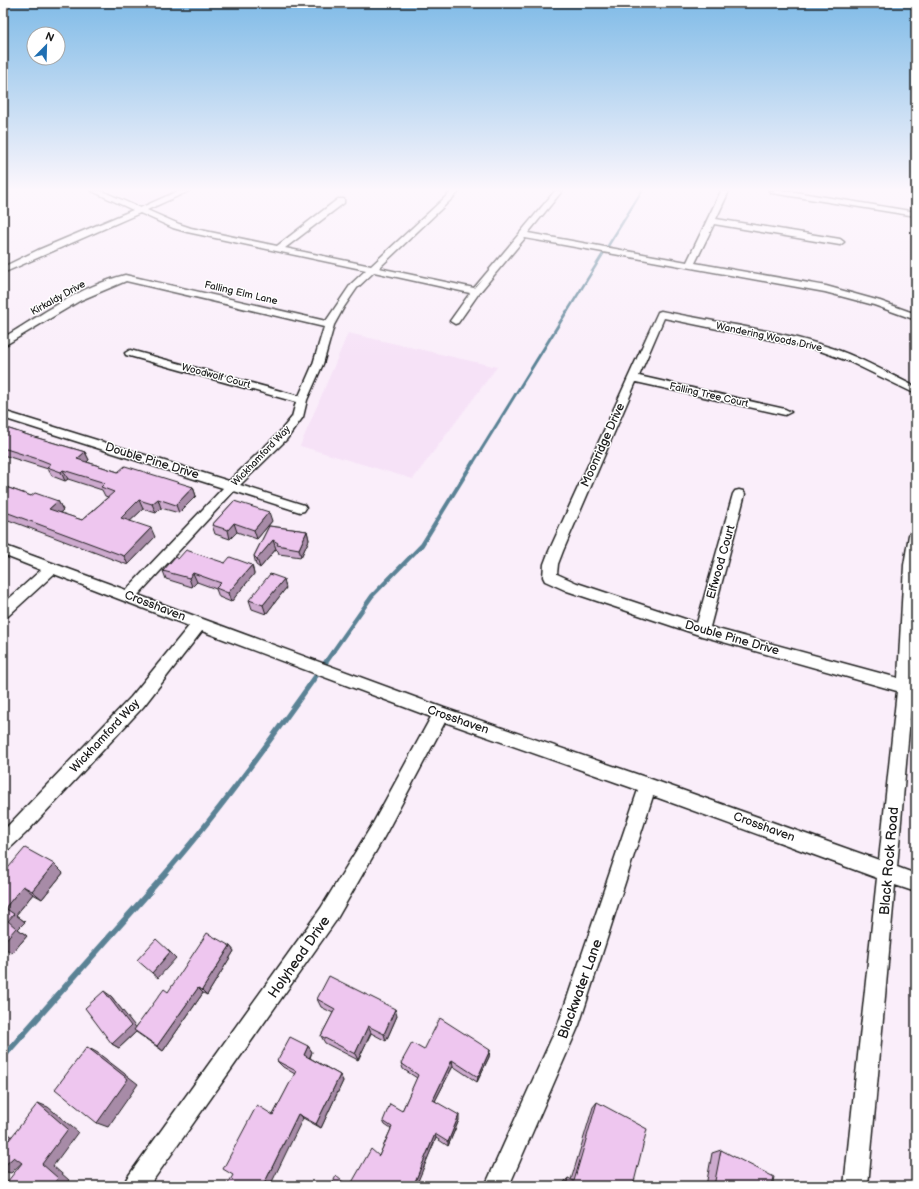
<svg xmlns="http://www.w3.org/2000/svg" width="919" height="1189" font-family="'Balsamiq Sans',sans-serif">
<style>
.built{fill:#f6e2f7}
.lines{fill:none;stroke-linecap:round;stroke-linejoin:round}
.stream-far4{stroke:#5a8295;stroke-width:2.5}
.stream-far3{stroke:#5a8295;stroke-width:3}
.stream-far2{stroke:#5a8295;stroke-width:4}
.stream-far1{stroke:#5a8295;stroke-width:5}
.stream{stroke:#5a8295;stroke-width:6}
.minor-casing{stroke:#1c1c1c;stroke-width:3}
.minor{fill:#fff;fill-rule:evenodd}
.wall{fill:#cdaace;stroke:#1c1c1c}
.shaded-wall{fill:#a78ba7;stroke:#1c1c1c}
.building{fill:#eec6ef;stroke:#1c1c1c}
.labels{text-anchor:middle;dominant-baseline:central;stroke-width:3;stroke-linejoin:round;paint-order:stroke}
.far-street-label{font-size:10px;fill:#1c1c1c;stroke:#fff}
.street-label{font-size:12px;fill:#1c1c1c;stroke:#fff}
.near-street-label{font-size:14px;fill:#1c1c1c;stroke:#fff}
</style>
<rect width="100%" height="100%" fill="#faeefa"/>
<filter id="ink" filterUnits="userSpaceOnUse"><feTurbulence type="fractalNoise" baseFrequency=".025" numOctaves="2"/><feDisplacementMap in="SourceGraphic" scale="8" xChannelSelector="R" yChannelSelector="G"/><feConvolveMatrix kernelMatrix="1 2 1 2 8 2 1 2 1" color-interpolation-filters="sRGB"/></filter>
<g filter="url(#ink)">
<!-- built -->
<path class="built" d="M 108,191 L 174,191 L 143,205 Z
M 348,333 L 497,367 L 413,479 L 300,446 Z"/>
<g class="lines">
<!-- stream-far4 -->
<path class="stream-far4" d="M 567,312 L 642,191"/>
<!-- stream-far3 -->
<path class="stream-far3" d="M 473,463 L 567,311"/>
<!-- stream-far2 -->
<path class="stream-far2" d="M 332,653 L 372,596 L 422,545 L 473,462"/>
<!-- stream-far1 -->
<path class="stream-far1" d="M 150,891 C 217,816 275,734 333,652"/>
<!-- stream -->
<path class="stream" d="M 3,1057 L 151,890"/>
<defs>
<path id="minor" d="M 92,191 L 102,191 L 140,208 L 178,191 L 189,191 L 147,210 L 179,224 L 191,228 L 277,246 L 338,199 L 344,199 L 344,203 L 285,248 L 371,266 L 452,191 L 460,191 L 379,268 L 474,288 L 555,191 L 562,191 L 528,233 L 687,262 L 721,191 L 729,191 L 716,219 L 840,239 L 844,242 L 840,245 L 714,224 L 695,263 L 826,286 L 880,301 L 916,314 L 916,320 L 874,305 L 825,292 L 525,238 L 479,293 L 458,323 L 455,324 L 450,321 L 470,293 L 374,272 L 357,288 L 344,307 L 334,325 L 323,364 L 307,400 L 303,417 L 286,440 L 240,485 L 304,505 L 306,508 L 304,511 L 300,512 L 234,491 L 138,595 L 444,708 L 648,778 L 879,860 L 897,691 L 702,636 L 567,591 L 545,581 L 543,577 L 544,564 L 549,551 L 658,312 L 661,311 C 714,322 770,329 822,345 C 855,354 885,372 916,387 L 916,394 L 848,361 L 815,349 L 664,318 L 639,376 L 785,409 L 791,412 L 785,415 L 636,382 L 563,551 L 558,564 L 557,574 L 577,583 L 697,623 L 733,494 L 735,491 L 739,490 L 743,491 L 745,494 L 710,627 L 898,678 L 904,565 L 909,535 L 911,532 L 916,530 L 916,608 L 913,683 L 916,684 L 916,696 L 912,695 L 897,867 L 916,874 L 916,892 L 895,885 L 868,1186 L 844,1186 L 877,878 L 653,796 L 579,1025 L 509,1186 L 485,1186 L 559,1022 L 638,790 L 445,722 L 384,837 L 335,922 L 149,1186 L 123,1186 L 127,1178 L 321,908 L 372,825 L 431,717 L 202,631 L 143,707 L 26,833 L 9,849 L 3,852 L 3,831 L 131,697 L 189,626 L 54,574 L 8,616 L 3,617 L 3,604 L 41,570 L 3,555 L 3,545 L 126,590 L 223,488 L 3,418 L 3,411 L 229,481 L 278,434 L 292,417 L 296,402 L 126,355 L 125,353 L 130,350 L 299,396 L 313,364 L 324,327 L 126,281 L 81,300 L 7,344 L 3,345 L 3,338 C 41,315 81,286 125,275 L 326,321 L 351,284 L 366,270 L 187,232 L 173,228 L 140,213 L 3,273 L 3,267 L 38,250 L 133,210 Z
M 769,191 L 789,191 L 916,212 L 916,216 L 772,193 Z"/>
</defs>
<!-- minor casing -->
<use href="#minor" class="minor-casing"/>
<!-- minor -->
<use href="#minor" class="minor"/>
</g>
<!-- wall -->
<path class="wall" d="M 3,427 L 31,436 L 85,452 L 89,460 L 87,462 L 118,472 L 193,487 L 196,496 L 179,513 L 161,508 L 156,513 L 143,509 L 130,521 L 155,537 L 128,565 L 3,518 L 3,486 L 31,496 L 58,501 L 63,510 L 60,513 L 82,520 L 108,497 L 105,496 L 102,490 L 68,479 L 65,481 L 52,476 L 48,469 L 3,455 Z
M 234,501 L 272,521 L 257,539 L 237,532 L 230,539 L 215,534 L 212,525 Z
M 269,526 L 307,531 L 309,540 L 301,557 L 279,554 L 278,551 L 276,549 L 260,568 L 256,565 L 254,556 Z
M 178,559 L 225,563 L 252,565 L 254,574 L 231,602 L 219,597 L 216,589 L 197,582 L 192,587 L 166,579 L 163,571 Z
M 286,588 L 266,614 L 252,609 L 249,600 Z
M 54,864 L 63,873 L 42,899 L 33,894 L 16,915 L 25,922 L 18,929 L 27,936 L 12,953 L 3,874 Z
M 230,946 L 234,951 L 207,995 L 203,993 L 163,1051 L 136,1032 L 119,1048 L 112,1044 L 111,996 L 135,1028 L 168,992 Z
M 317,999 L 397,1016 L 386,1041 L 371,1033 L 358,1060 L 325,1043 L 321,1036 L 333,1013 L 321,1007 Z
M 308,1046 L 312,1052 L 310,1058 L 340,1075 L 343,1081 L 321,1128 L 303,1118 L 273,1115 L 295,1074 L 283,1067 L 277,1061 Z
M 424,1050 L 490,1050 L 489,1057 L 477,1082 L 453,1066 L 435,1101 L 459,1120 L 448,1146 L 436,1138 L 416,1185 L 379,1156 L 391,1129 L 385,1125 L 383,1121 L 402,1111 L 417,1078 L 403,1069 L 401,1063 Z
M 597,1102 L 633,1186 L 563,1186 L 565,1181 L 568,1178 L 571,1180 L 593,1107 Z
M 721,1150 L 772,1186 L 706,1186 L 712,1153 Z"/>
<!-- shaded-wall -->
<path class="shaded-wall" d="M 85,452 L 89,460 L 81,467 L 77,459 Z
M 63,470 L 68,479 L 65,481 L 61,472 Z
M 193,487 L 196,496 L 179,513 L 176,505 Z
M 158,499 L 161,508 L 156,513 L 152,504 Z
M 139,500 L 143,509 L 125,526 L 121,518 Z
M 58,501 L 63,510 L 54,518 L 49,509 Z
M 269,512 L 272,521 L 257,539 L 254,530 Z
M 234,523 L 237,532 L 230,539 L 228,530 Z
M 151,528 L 155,537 L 128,565 L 124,556 Z
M 307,531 L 309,540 L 301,557 L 299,549 Z
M 273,540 L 276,549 L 260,568 L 257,559 Z
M 252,565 L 254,574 L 231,602 L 228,593 Z
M 193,573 L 197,582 L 192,587 L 189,578 Z
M 284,579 L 286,588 L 266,614 L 263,605 Z
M 54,864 L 63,873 L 42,899 L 32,891 Z
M 23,886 L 33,894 L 16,915 L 25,922 L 18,929 L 27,936 L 12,953 L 3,947 L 3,943 L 8,921 L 5,908 Z
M 230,946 L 234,951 L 207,995 L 202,990 Z
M 170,952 L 176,958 L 158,978 L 152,973 Z
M 198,988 L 203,993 L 163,1051 L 157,1046 Z
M 104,991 L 111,996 L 138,1030 L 119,1048 L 112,1044 Z
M 395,1009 L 397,1016 L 386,1041 L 384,1034 Z
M 368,1026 L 371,1033 L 358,1060 L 355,1054 Z
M 308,1046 L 312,1052 L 308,1061 L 304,1055 Z
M 87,1047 L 98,1053 L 138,1084 L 108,1127 L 97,1123 Z
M 490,1050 L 489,1057 L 477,1082 L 478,1077 Z
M 452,1060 L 453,1066 L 433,1105 L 433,1100 Z
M 340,1075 L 343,1081 L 321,1128 L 316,1124 Z
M 38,1103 L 48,1107 L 78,1132 L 53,1166 L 69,1180 L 64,1186 L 52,1186 L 42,1164 Z
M 298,1114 L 303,1118 L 270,1186 L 263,1186 Z
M 459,1115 L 459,1120 L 448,1146 L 448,1142 Z
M 3,1130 L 4,1130 L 20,1143 L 9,1140 L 3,1135 Z
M 435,1134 L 436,1138 L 416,1186 L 414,1184 Z
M 14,1157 L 26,1159 L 11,1173 L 3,1171 L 3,1167 Z"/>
<!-- building -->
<path class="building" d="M 3,427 L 31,436 L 85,452 L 77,459 L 118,472 L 125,466 L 193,487 L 176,505 L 158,499 L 152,504 L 139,500 L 121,518 L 151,528 L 124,556 L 3,511 L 3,486 L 31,496 L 35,493 L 58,501 L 49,509 L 82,520 L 114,492 L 101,487 L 105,483 L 63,470 L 61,472 L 47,467 L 51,464 L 41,460 L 3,448 Z
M 234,501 L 269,512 L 254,530 L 234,523 L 228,530 L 212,525 Z
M 269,526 L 307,531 L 299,549 L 277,545 L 278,543 L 273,540 L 257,559 L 254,556 Z
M 186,550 L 225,563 L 230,557 L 252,565 L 228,593 L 216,588 L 221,583 L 193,573 L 189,578 L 163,571 L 175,557 L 178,559 Z
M 270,574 L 284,579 L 263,605 L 249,600 Z
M 25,848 L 54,864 L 32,891 L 23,886 L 5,908 L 14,914 L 8,921 L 16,928 L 3,943 L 3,874 Z
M 207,933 L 230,946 L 202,990 L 198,988 L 157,1046 L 134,1030 L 164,989 L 168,992 Z
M 156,939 L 170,952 L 152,973 L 137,960 Z
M 329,976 L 395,1009 L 384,1034 L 368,1026 L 355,1054 L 321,1036 L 335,1009 L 317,999 Z
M 104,991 L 131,1026 L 112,1044 L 85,1008 Z
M 440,1018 L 490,1050 L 478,1077 L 452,1060 L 433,1100 L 459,1115 L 448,1142 L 435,1134 L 414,1184 L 416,1186 L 350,1186 L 371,1149 L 379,1156 L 392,1127 L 383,1121 L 390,1104 L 402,1111 L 418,1075 L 401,1063 L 412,1043 L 424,1050 Z
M 290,1037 L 308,1046 L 304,1055 L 340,1075 L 316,1124 L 298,1114 L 263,1186 L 227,1186 L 233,1175 L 223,1169 L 257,1105 L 273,1115 L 296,1071 L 277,1061 Z
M 87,1047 L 128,1079 L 97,1123 L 55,1089 Z
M 597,1102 L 647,1129 L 633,1186 L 566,1186 L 568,1178 L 574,1181 Z
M 38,1103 L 68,1129 L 42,1164 L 58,1178 L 52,1186 L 4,1186 L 22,1163 L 14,1157 L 3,1167 L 3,1135 L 9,1140 Z
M 721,1150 L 774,1177 L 772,1186 L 714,1186 Z
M 336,1176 L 348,1186 L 331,1186 Z"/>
</g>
<!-- sky -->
<linearGradient id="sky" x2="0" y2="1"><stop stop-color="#80bbe7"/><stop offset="0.53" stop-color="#fdf7fd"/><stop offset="1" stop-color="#fdf7fd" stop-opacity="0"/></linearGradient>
<rect width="919" height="358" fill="url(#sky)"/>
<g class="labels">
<!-- far-street labels -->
<g class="far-street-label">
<text transform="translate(241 293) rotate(13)">Falling Elm Lane</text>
<text transform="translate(58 298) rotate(-29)">Kirkaldy Drive</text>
<text transform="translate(769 337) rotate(12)">Wandering Woods Drive</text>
<text transform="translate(216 376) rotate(15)">Woodwolf Court</text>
<text transform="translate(709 395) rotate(13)">Falling Tree Court</text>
<text transform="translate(261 456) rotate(-46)">Wickhamford Way</text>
</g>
<!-- street labels -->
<g class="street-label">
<text transform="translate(603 445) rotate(-66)">Moonridge Drive</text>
<text transform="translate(152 461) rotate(17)">Double Pine Drive</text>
<text transform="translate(721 562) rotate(-74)">Elfwood Court</text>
<text transform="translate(155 606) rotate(21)">Crosshaven</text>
<text transform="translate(732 638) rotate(16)">Double Pine Drive</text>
<text transform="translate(458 720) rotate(19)">Crosshaven</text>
<text transform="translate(105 736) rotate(-47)">Wickhamford Way</text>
<text transform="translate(764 827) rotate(20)">Crosshaven</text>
</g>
<!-- near-street labels -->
<g class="near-street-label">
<text transform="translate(889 861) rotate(-85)">Black Rock Road</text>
<text transform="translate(299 957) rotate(-55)">Holyhead Drive</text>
<text transform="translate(580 989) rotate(-70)">Blackwater Lane</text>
</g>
</g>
<!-- margin -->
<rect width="919" height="1189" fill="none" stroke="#fff" stroke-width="16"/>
<rect x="8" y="8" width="903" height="1173" fill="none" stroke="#1c1c1c" stroke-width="1.5" filter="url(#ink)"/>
<!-- north arrow -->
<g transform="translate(46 46) rotate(23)"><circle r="19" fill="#ffffff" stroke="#a4a4a4"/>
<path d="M0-3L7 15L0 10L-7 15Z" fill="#1f6fb2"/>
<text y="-6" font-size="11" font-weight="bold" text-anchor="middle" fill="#1c1c1c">N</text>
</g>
</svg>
